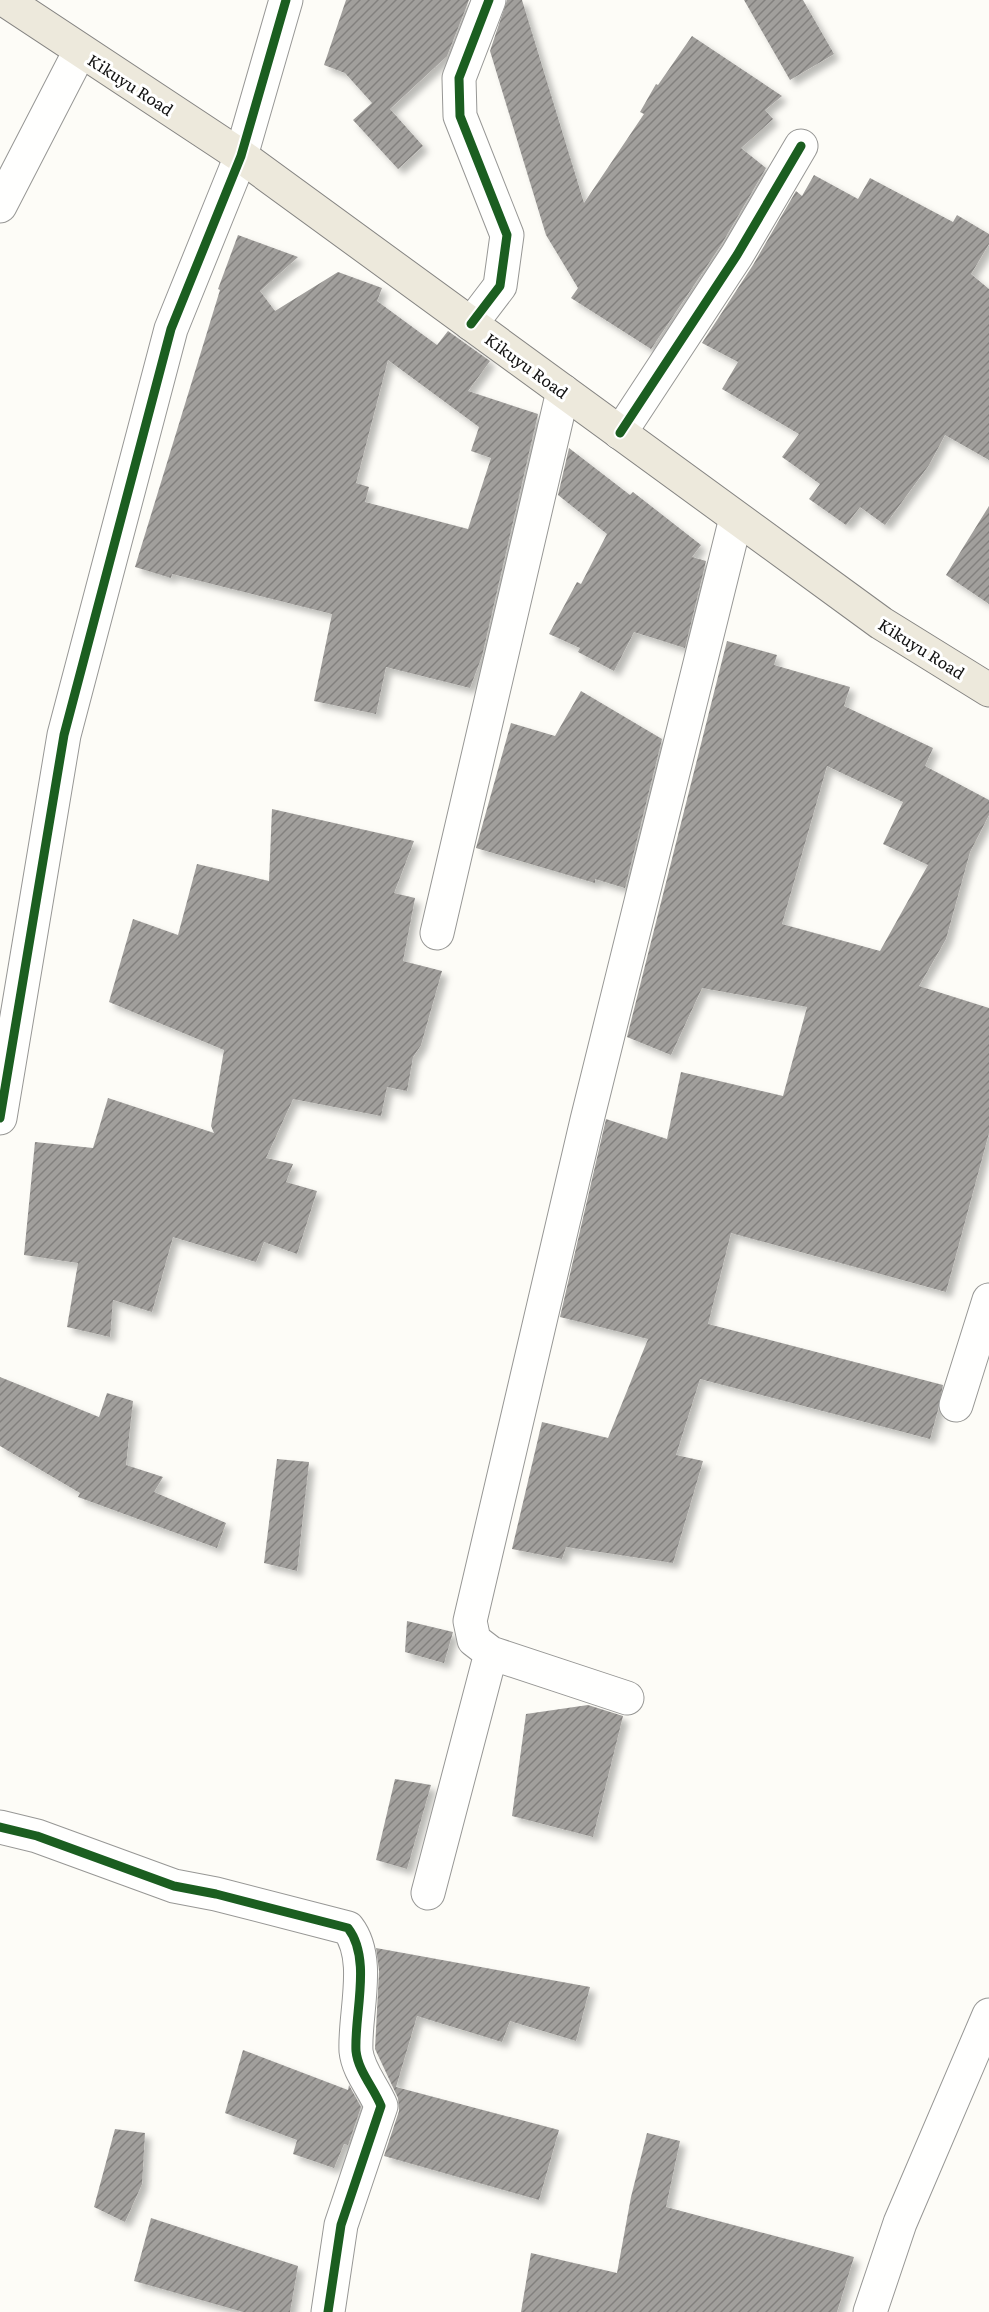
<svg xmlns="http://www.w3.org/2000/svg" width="989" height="2312" font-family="Literata,serif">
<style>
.building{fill:url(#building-hatch);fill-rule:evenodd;filter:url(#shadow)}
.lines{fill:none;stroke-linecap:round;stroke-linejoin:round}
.minor-casing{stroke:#979795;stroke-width:35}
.major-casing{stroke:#858482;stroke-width:35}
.minor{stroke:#fffffe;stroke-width:33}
.major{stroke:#ede9dc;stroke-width:33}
.cycleway-casing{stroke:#fff;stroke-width:13}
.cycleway{stroke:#1b5e20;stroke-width:9}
.labels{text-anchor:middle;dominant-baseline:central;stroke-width:6;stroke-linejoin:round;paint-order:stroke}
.street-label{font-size:16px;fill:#111;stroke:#fff}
</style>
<defs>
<pattern id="building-hatch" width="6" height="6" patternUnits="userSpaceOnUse" patternTransform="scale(1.5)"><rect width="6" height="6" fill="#a19f9c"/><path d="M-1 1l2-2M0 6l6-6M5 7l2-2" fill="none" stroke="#82807e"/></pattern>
<filter id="shadow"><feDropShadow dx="5.5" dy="5.5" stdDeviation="3" flood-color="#0004"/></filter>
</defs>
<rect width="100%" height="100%" fill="#fdfcf7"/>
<!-- building -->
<path class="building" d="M 346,0 L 469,0 L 447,56 L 390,109 L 423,146 L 398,169 L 353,120 L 372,103 L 345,73 L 324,65 Z
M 507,0 L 522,0 L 584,203 L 644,114 L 640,112 L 656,84 L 658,85 L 692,36 L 782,96 L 765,110 L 773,119 L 741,148 L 766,168 L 721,245 L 651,349 L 571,298 L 578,288 L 546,235 L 490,51 Z
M 744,0 L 803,0 L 834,54 L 790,80 Z
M 814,175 L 858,199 L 870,178 L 953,222 L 957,215 L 989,234 L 989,244 L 971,274 L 989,289 L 989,460 L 945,435 L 929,465 L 885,525 L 860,507 L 846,525 L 809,499 L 820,484 L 782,457 L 799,434 L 722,389 L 738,362 L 702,343 L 753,265 L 796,191 L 802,196 Z
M 238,235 L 298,257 L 260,291 L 275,311 L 338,272 L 382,288 L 377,301 L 437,345 L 448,331 L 490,361 L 468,391 L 538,414 L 482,656 L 470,688 L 386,667 L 376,714 L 314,701 L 332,614 L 172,574 L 171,578 L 135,567 L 220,290 L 218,289 ZM 388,360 L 479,427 L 471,451 L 491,458 L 468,529 L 365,502 L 369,487 L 356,483 Z
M 569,448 L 630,495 L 633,492 L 701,545 L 692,557 L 706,561 L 685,648 L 634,632 L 614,671 L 578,652 L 580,648 L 549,634 L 577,582 L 581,584 L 607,534 L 558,495 Z
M 989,506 L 989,604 L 946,575 Z
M 727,641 L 777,655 L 774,665 L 850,687 L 844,706 L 933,748 L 925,766 L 989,800 L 989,815 L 970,852 L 946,939 L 919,986 L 989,1008 L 989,1133 L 946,1292 L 731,1233 L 708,1324 L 943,1385 L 938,1410 L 930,1439 L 700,1379 L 676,1455 L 703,1461 L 673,1563 L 566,1547 L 562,1559 L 512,1549 L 542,1422 L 608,1438 L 648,1339 L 560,1317 L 606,1119 L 667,1139 L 681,1072 L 783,1096 L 807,1007 L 702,988 L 671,1055 L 627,1037 ZM 827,766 L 903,802 L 883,844 L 928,865 L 880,951 L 782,924 Z
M 581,691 L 662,739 L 625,888 L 595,879 L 595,883 L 476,848 L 511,723 L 555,736 Z
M 272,809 L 414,841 L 394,893 L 415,898 L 403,961 L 442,971 L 421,1045 L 413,1057 L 407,1091 L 387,1087 L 381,1116 L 293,1099 L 266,1158 L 293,1164 L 286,1182 L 317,1191 L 297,1254 L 264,1242 L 256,1262 L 173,1237 L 152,1312 L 113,1300 L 110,1337 L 67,1327 L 78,1263 L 24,1255 L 35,1142 L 93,1148 L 108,1098 L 214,1133 L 211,1126 L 224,1050 L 109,1002 L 133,919 L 178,935 L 197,864 L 269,881 Z
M 0,1377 L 99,1417 L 107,1393 L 133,1401 L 126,1465 L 163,1477 L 154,1492 L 226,1523 L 217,1548 L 78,1497 L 80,1493 L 0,1446 Z
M 277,1459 L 309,1462 L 297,1571 L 264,1563 Z
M 407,1621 L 453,1632 L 444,1663 L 405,1652 Z
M 588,1705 L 623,1716 L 593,1837 L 512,1816 L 526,1714 Z
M 395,1779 L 431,1785 L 407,1869 L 376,1860 Z
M 376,1948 L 590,1987 L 576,2041 L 510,2021 L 502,2042 L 417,2016 L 396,2087 L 559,2130 L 539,2200 L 384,2156 L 399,2111 L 398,2098 L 375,2049 L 379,1971 Z
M 243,2050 L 348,2090 L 349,2085 L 361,2107 L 348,2145 L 344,2144 L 334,2168 L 293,2154 L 297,2140 L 225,2113 Z
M 115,2129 L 145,2133 L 142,2184 L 125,2222 L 94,2207 Z
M 647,2133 L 680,2141 L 666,2207 L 854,2257 L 837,2312 L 521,2312 L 531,2253 L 617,2273 L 631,2197 Z
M 151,2218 L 298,2266 L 290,2312 L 243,2312 L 134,2281 Z"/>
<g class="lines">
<defs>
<path id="minor" d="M 0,206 L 80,51
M 471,324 L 500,286 L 507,235 L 460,116 L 459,78 L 489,0
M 620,433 L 737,255 L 801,146
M 437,933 L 563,391
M 0,1118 L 64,735 L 171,329 L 241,156 L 286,0
M 956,1405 L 989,1300
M 627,1698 L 491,1653 L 474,1640 L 470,1621 L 587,1120 L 736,518
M 0,1827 L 37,1836 L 174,1886 L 216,1894 L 348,1928 C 372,1959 354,2014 356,2051 C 358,2071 374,2088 381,2106 L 341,2225 L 328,2312
M 428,1893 L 491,1653
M 870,2312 L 900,2223 L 989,2015"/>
<path id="major" d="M 5,0 L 241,156 L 881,623 L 989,690"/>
</defs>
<!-- minor casing -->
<use href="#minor" class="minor-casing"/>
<!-- major casing -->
<use href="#major" class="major-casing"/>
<!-- minor -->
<use href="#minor" class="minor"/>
<!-- major -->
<use href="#major" class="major"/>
<defs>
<path id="cycleway" d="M 471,324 L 500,286 L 507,235 L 460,116 L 459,78 L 489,0
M 620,433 L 737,255 L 801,146
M 0,1118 L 64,735 L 171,329 L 241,156 L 286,0
M 0,1827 L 37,1836 L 174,1886 L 216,1894 L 348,1928 C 372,1959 354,2014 356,2051 C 358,2071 374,2088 381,2106 L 341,2225 L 328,2312"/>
</defs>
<!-- cycleway casing -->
<use href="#cycleway" class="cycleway-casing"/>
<!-- cycleway -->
<use href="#cycleway" class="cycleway"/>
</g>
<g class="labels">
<!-- street labels -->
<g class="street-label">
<text transform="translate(131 84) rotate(33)">Kikuyu Road</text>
<text transform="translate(527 365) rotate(36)">Kikuyu Road</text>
<text transform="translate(922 648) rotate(32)">Kikuyu Road</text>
</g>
</g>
</svg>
